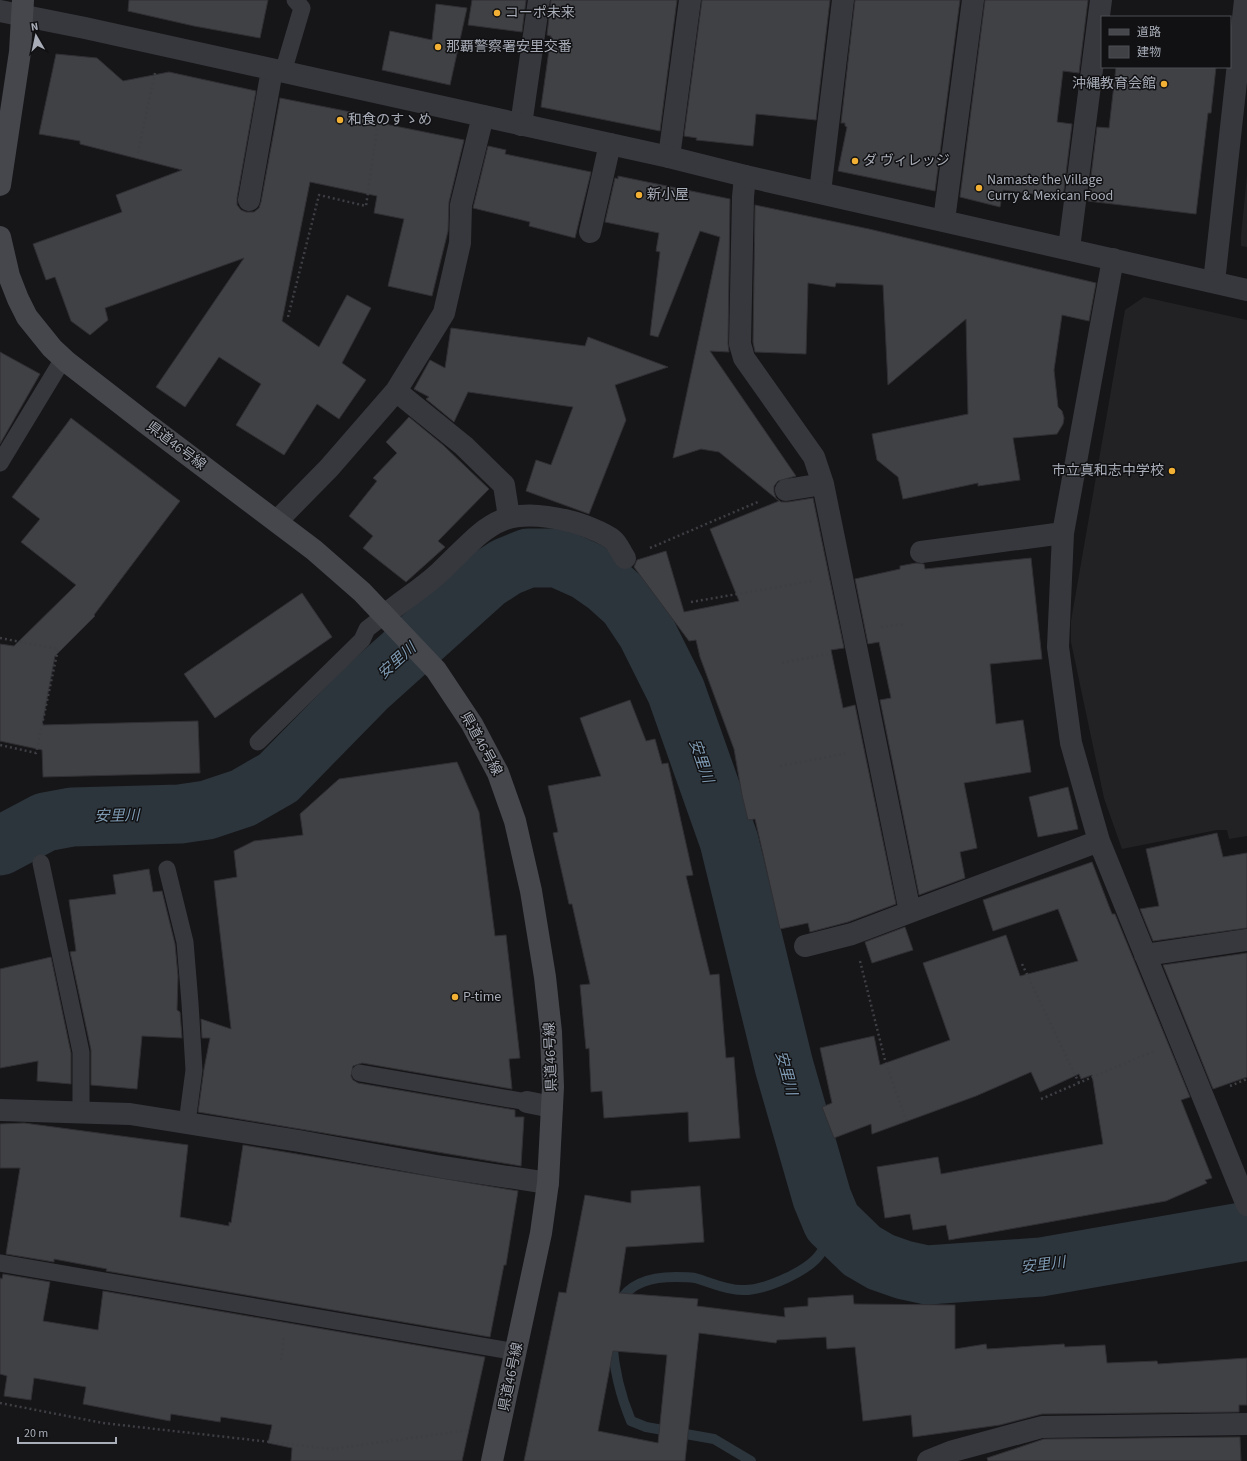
<svg xmlns="http://www.w3.org/2000/svg" width="1247" height="1461" font-family="'Source Sans 3','Noto Sans JP',sans-serif">
<style>
.built{fill:#222225}
.lines{fill:none;stroke-linecap:round;stroke-linejoin:round}
.stream{stroke:#2c353c;stroke-width:10}
.river{stroke:#2c353c;stroke-width:59}
.building{fill:#404145;stroke:#303034;fill-rule:evenodd}
.path{stroke:#3d3f44;stroke-width:2.5;stroke-dasharray:2 3;stroke-linecap:butt}
.service{stroke:#37383d;stroke-width:17}
.minor{stroke:#37383d;stroke-width:22}
.tertiary{stroke:#37383d;stroke-width:22}
.secondary{stroke:#45474d;stroke-width:22}
.poi-dot{fill:#f2b134;stroke:#111113;stroke-width:1.5}
.labels{text-anchor:middle;dominant-baseline:central;stroke-width:3;stroke-linejoin:round;paint-order:stroke}
.poi-label{font-size:14px;fill:#a8adb8;stroke:#111113;text-anchor:start}
.street-label{font-size:14px;fill:#a8adb8;stroke:#111113}
.water-label{font-size:15px;font-style:italic;fill:#7f9bb3;stroke:#111113}
</style>
<rect width="100%" height="100%" fill="#161618"/>
<!-- built -->
<path class="built" d="M 1247,175 L 1247,247 L 1241,246 L 1241,236 Z
M 1144,297 L 1247,320 L 1247,836 L 1229,839 L 1227,830 L 1217,830 L 1122,849 L 1104,798 L 1071,642 L 1071,621 L 1125,310 Z"/>
<g class="lines">
<!-- stream -->
<path class="stream" d="M 619,1303 C 630,1281 654,1277 676,1277 C 682,1277 689,1277 695,1278 C 710,1282 725,1290 742,1290 C 763,1291 811,1271 822,1251 C 827,1243 829,1232 832,1222
M 612,1340 C 614,1369 620,1395 631,1421 L 646,1427 L 714,1439 L 751,1461"/>
<!-- river -->
<path class="river" d="M 0,846 L 45,822 L 72,817 L 180,814 L 207,810 L 243,798 L 278,778 L 367,687 L 486,580 L 506,567 L 528,558 L 558,558 L 587,571 L 607,585 L 627,603 L 647,633 L 676,691 L 729,841 L 784,1066 L 822,1198 L 832,1222 L 862,1251 L 881,1262 L 904,1270 L 927,1275 L 1041,1267 L 1247,1231"/>
</g>
<!-- building -->
<path class="building" d="M 129,0 L 268,0 L 260,38 L 194,26 L 128,11 Z
M 472,0 L 526,0 L 522,32 L 468,25 Z
M 551,0 L 677,0 L 660,131 L 541,107 L 551,36 L 547,35 Z
M 702,0 L 830,0 L 816,120 L 756,114 L 753,146 L 696,140 L 697,138 L 684,136 Z
M 855,0 L 960,0 L 935,191 L 838,171 L 847,127 L 845,126 L 845,123 L 841,123 Z
M 985,0 L 1088,0 L 1079,73 L 1063,71 L 1057,122 L 1072,124 L 1063,198 L 1003,190 L 1000,207 L 960,197 Z
M 436,4 L 467,8 L 450,85 L 382,70 L 390,31 L 432,40 Z
M 56,54 L 97,58 L 123,81 L 169,72 L 256,91 L 237,198 L 237,205 L 241,210 L 246,212 L 254,212 L 259,208 L 261,202 L 280,98 L 376,117 L 375,122 L 464,140 L 449,202 L 448,231 L 432,296 L 388,286 L 404,219 L 374,213 L 377,196 L 310,182 L 282,321 L 319,347 L 347,295 L 371,308 L 342,363 L 366,380 L 339,419 L 317,404 L 284,455 L 236,425 L 261,384 L 219,357 L 185,407 L 156,387 L 244,258 L 105,308 L 108,320 L 90,335 L 71,321 L 55,277 L 46,280 L 33,244 L 122,212 L 116,195 L 182,170 L 80,144 L 80,141 L 39,134 Z
M 1116,67 L 1216,67 L 1211,113 L 1208,113 L 1196,214 L 1088,201 L 1097,127 L 1109,128 Z
M 488,146 L 506,150 L 505,154 L 591,172 L 575,238 L 529,226 L 530,222 L 473,208 Z
M 618,176 L 730,199 L 728,344 L 729,352 L 710,351 L 796,476 L 778,481 L 774,486 L 774,492 L 776,498 L 781,502 L 788,502 L 813,498 L 844,648 L 831,650 L 843,708 L 855,705 L 896,904 L 848,922 L 810,932 L 808,923 L 780,929 L 755,819 L 748,820 L 742,795 L 734,749 L 700,657 L 696,640 L 689,641 L 634,567 L 637,560 L 666,551 L 684,612 L 739,601 L 710,529 L 779,501 L 719,452 L 701,449 L 673,458 L 720,237 L 700,231 L 658,337 L 650,335 L 660,252 L 656,251 L 659,233 L 605,222 L 615,178 L 618,179 Z
M 755,205 L 869,229 L 1096,283 L 1089,321 L 1062,315 L 1054,370 L 1058,407 L 1062,411 L 1064,418 L 1063,424 L 1057,434 L 1013,438 L 1020,480 L 978,486 L 978,483 L 903,499 L 898,477 L 877,460 L 872,434 L 968,414 L 966,319 L 888,385 L 883,285 L 836,283 L 835,287 L 808,283 L 806,354 L 755,352 L 753,342 Z
M 451,328 L 585,346 L 588,337 L 668,367 L 615,385 L 626,420 L 589,514 L 526,491 L 536,460 L 551,465 L 573,407 L 468,392 L 454,422 L 426,399 L 429,397 L 414,389 L 430,360 L 445,368 Z
M 0,352 L 40,374 L 0,444 Z
M 409,417 L 443,445 L 489,489 L 438,541 L 445,547 L 406,582 L 363,548 L 373,536 L 349,516 L 377,481 L 373,478 L 397,453 L 386,442 Z
M 71,418 L 180,501 L 94,615 L 95,616 L 55,656 L 42,725 L 198,721 L 200,773 L 43,777 L 42,750 L 0,741 L 0,644 L 14,646 L 76,585 L 21,542 L 40,519 L 12,497 Z
M 1031,558 L 1042,659 L 990,664 L 996,724 L 1023,720 L 1031,772 L 964,783 L 977,848 L 960,852 L 965,878 L 919,895 L 880,700 L 891,698 L 879,642 L 868,644 L 855,579 L 900,569 L 900,566 L 916,563 L 924,564 L 925,569 Z
M 302,593 L 332,637 L 215,718 L 184,674 Z
M 630,700 L 646,741 L 655,739 L 662,764 L 668,763 L 693,875 L 686,876 L 710,975 L 719,974 L 726,1058 L 734,1057 L 740,1138 L 689,1142 L 688,1112 L 604,1118 L 602,1091 L 591,1092 L 589,1048 L 586,1049 L 580,985 L 590,984 L 572,904 L 569,904 L 553,833 L 558,832 L 548,786 L 601,776 L 580,718 Z
M 457,762 L 479,812 L 495,936 L 506,935 L 520,1058 L 509,1059 L 512,1089 L 362,1063 L 353,1066 L 351,1076 L 353,1080 L 358,1083 L 515,1110 L 515,1117 L 524,1117 L 521,1166 L 198,1112 L 204,1069 L 210,1038 L 202,1038 L 201,1019 L 231,1029 L 214,881 L 237,877 L 234,851 L 254,841 L 303,835 L 300,814 L 339,779 Z
M 1068,787 L 1078,829 L 1038,837 L 1029,797 Z
M 1217,833 L 1223,857 L 1247,853 L 1247,928 L 1153,941 L 1140,909 L 1159,906 L 1146,849 Z
M 1092,862 L 1112,914 L 1115,914 L 1190,1097 L 1181,1100 L 1212,1178 L 1205,1180 L 1207,1183 L 1166,1201 L 949,1240 L 946,1225 L 913,1230 L 910,1214 L 885,1218 L 877,1167 L 938,1157 L 941,1174 L 1103,1144 L 1092,1075 L 1081,1079 L 1079,1074 L 1040,1092 L 1031,1072 L 976,1096 L 872,1134 L 871,1124 L 834,1138 L 822,1107 L 832,1103 L 820,1048 L 874,1036 L 880,1065 L 950,1040 L 923,963 L 1006,935 L 1020,976 L 1078,961 L 1058,909 L 993,931 L 983,900 Z
M 149,869 L 153,892 L 162,891 L 175,944 L 178,976 L 177,1010 L 180,1012 L 182,1038 L 142,1036 L 137,1089 L 91,1085 L 91,1050 L 70,952 L 76,951 L 69,900 L 116,894 L 113,875 Z
M 905,927 L 913,950 L 872,963 L 865,942 Z
M 1247,953 L 1247,1077 L 1213,1089 L 1163,965 Z
M 51,957 L 71,1053 L 71,1084 L 37,1081 L 38,1061 L 0,1068 L 0,969 Z
M 24,1123 L 188,1145 L 180,1217 L 229,1226 L 229,1222 L 231,1223 L 243,1145 L 518,1191 L 506,1265 L 504,1265 L 490,1337 L 106,1271 L 107,1269 L 54,1259 L 54,1262 L 6,1254 L 20,1168 L 0,1168 L 0,1124 Z
M 700,1186 L 704,1242 L 626,1247 L 619,1293 L 698,1299 L 697,1306 L 785,1317 L 784,1308 L 808,1306 L 808,1298 L 853,1295 L 854,1304 L 955,1305 L 955,1349 L 986,1344 L 987,1349 L 1064,1344 L 1065,1347 L 1105,1345 L 1107,1363 L 1157,1361 L 1158,1364 L 1247,1358 L 1247,1405 L 1239,1405 L 1239,1412 L 1042,1414 L 1000,1425 L 913,1437 L 911,1415 L 863,1421 L 855,1347 L 827,1349 L 826,1337 L 777,1340 L 776,1343 L 699,1333 L 685,1461 L 524,1461 L 559,1292 L 566,1293 L 585,1195 L 631,1203 L 631,1191 ZM 613,1351 L 667,1355 L 658,1443 L 598,1431 Z
M 3,1274 L 50,1282 L 43,1321 L 98,1330 L 103,1291 L 485,1357 L 462,1461 L 291,1461 L 292,1448 L 268,1443 L 272,1425 L 221,1417 L 220,1422 L 171,1414 L 170,1421 L 83,1404 L 86,1387 L 34,1378 L 31,1400 L 4,1396 L 7,1376 L 0,1374 L 0,1278 L 2,1279 Z
M 1240,1437 L 1241,1461 L 988,1461 L 987,1458 L 1044,1439 Z"/>
<g class="lines">
<!-- path -->
<path class="path" d="M 138,153 L 155,73
M 288,317 L 319,195 L 366,206 L 378,122
M 650,548 L 760,501
M 691,602 L 813,581
M 881,627 L 905,624
M 0,638 L 58,649 L 36,753 L 0,745
M 782,663 L 828,654
M 780,766 L 848,753
M 860,961 L 886,1064 L 907,1122
M 1022,964 L 1079,1083
M 1230,1086 L 1247,1079
M 1041,1099 L 1154,1051
M 281,1360 L 284,1337
M 0,1403 L 103,1423 L 332,1449 L 469,1430"/>
<!-- service -->
<path class="service" d="M 283,72 L 302,8 L 295,0
M 0,463 L 63,359
M 258,742 L 362,640 L 367,629 L 385,615
M 41,863 L 81,1052 L 81,1113
M 167,869 L 185,942 L 190,1003 L 194,1070 L 187,1123
M 360,1073 L 527,1102
M 0,1263 L 516,1352"/>
<!-- minor -->
<path class="minor" d="M 521,125 L 539,0
M 669,157 L 690,0
M 745,176 L 743,197 L 740,344 L 744,358 L 814,457 L 823,484 L 910,912 L 1099,841
M 820,192 L 843,0
M 249,200 L 272,70
M 944,220 L 973,0
M 590,232 L 610,144
M 1069,248 L 1101,0
M 1113,259 L 1063,533 L 1058,647 L 1071,743 L 1099,841 L 1247,1205
M 1214,282 L 1245,0
M 396,391 L 464,446 L 504,485 L 509,517
M 786,490 L 823,484
M 277,521 L 329,468 L 396,391 L 444,313 L 460,243 L 461,205 L 483,116
M 921,552 L 1063,533
M 385,615 C 403,600 423,588 440,572 C 487,527 498,504 569,521 C 579,523 605,533 613,540 C 618,544 621,553 625,558
M 805,946 L 852,934 L 910,912
M 1145,955 L 1247,940
M 527,1102 L 552,1107
M 0,1110 L 130,1114 L 299,1141 L 442,1167 L 548,1183
M 928,1461 L 953,1451 L 1042,1427 L 1247,1424"/>
<!-- tertiary -->
<path class="tertiary" d="M 0,11 L 85,28 L 669,157 L 745,176 L 1247,290"/>
<!-- secondary -->
<path class="secondary" d="M 0,185 L 20,52 L 23,0
M 0,237 L 9,276 L 18,299 L 27,317 L 52,348 L 67,362 L 147,424 L 314,550 L 362,592 L 436,670 L 472,724 L 498,773 L 515,821 L 531,891 L 545,977 L 551,1032 L 553,1087 L 548,1183 L 541,1233 L 492,1461"/>
</g>
<!-- markers -->
<g class="poi-dot">
<circle cx="497" cy="13" r="4"/>
<circle cx="438" cy="47" r="4"/>
<circle cx="1164" cy="84" r="4"/>
<circle cx="340" cy="120" r="4"/>
<circle cx="855" cy="161" r="4"/>
<circle cx="979" cy="188" r="4"/>
<circle cx="639" cy="195" r="4"/>
<circle cx="1172" cy="471" r="4"/>
<circle cx="455" cy="997" r="4"/>
</g>
<g class="labels">
<!-- poi labels -->
<g class="poi-label">
<text x="505" y="13">コーポ未来</text>
<text x="446" y="47">那覇警察署安里交番</text>
<text x="1156" y="84" text-anchor="end">沖縄教育会館</text>
<text x="348" y="120">和食のすゝめ</text>
<text x="863" y="161">ダ ヴィレッジ</text>
<text x="987" y="180">Namaste the Village<tspan x="987" dy="16">Curry &amp; Mexican Food</tspan></text>
<text x="647" y="195">新小屋</text>
<text x="1164" y="471" text-anchor="end">市立真和志中学校</text>
<text x="463" y="997">P-time</text>
</g>
<!-- street labels -->
<g class="street-label">
<text transform="translate(176 446) rotate(37)">県道46号線</text>
<text transform="translate(481 744) rotate(61)">県道46号線</text>
<text transform="translate(551 1057) rotate(-92)">県道46号線</text>
<text transform="translate(511 1377) rotate(-78)">県道46号線</text>
</g>
<!-- water labels -->
<g class="water-label">
<text transform="translate(397 661) rotate(-42)">安里川</text>
<text transform="translate(701 761) rotate(71)">安里川</text>
<text transform="translate(117 816) rotate(-1)">安里川</text>
<text transform="translate(786 1073) rotate(75)">安里川</text>
<text transform="translate(1043 1265) rotate(-7)">安里川</text>
</g>
</g>
<!-- legend -->
<rect x="1101" y="16" width="130" height="52" fill="#111113" stroke="#4d4f55"/>
<rect x="1109" y="29" width="20" height="6" fill="#45474d" stroke="#4d4f55"/>
<text x="1137" y="36" font-size="12" fill="#a8adb8">道路</text>
<rect x="1109" y="46" width="20" height="12" fill="#404145" stroke="#4d4f55"/>
<text x="1137" y="56" font-size="12" fill="#a8adb8">建物</text>
<!-- north arrow -->
<g transform="translate(36 36) rotate(351)" stroke="#111113" stroke-width="3" paint-order="stroke">
<path d="M0-3L7 15L0 10L-7 15Z" fill="#a8adb8"/>
<text y="-6" font-size="11" font-weight="bold" text-anchor="middle" fill="#a8adb8">N</text>
</g>
<!-- scale -->
<path d="M18 1437v6h98v-6" fill="none" stroke="#a8adb8" stroke-width="2"/>
<text x="24" y="1437" font-size="12" fill="#a8adb8" stroke="#111113" stroke-width="3" paint-order="stroke">20 m</text>
</svg>
